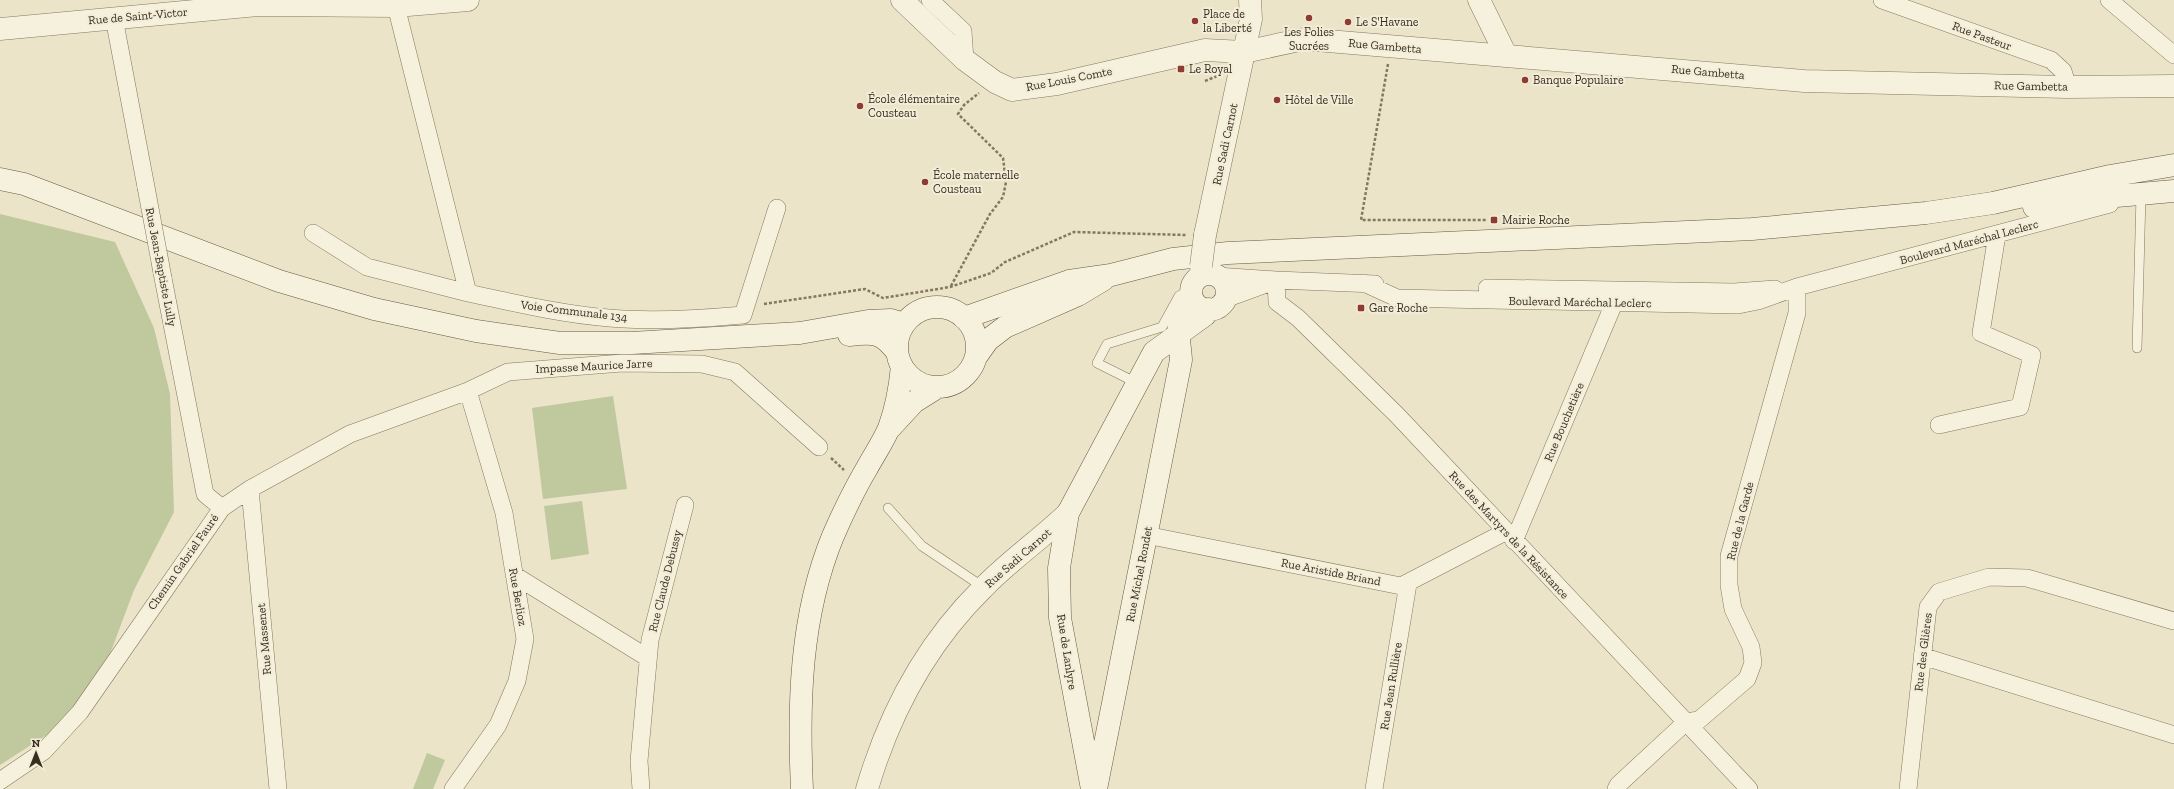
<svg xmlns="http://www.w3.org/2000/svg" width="2174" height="789" font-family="'Zilla Slab',serif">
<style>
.green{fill:#c0c89e}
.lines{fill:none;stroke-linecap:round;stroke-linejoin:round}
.service-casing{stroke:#86775f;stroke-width:10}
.minor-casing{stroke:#86775f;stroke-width:18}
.tertiary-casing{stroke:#86775f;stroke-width:23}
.secondary-casing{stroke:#685842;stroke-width:23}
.path{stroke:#86775f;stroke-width:2.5;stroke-dasharray:3 2;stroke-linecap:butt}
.service{stroke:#f6f1dc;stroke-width:9}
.minor{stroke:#f6f1dc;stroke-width:17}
.tertiary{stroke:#f6f1dc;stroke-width:22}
.secondary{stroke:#f6f1dc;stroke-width:22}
.minor-bridge-casing{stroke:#86775f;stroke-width:18;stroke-linecap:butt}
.tertiary-bridge-casing{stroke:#86775f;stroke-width:23;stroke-linecap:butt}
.minor-bridge{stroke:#f6f1dc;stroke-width:17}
.tertiary-bridge{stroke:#f6f1dc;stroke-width:22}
.poi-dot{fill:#8f3b34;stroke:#f3edd8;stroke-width:1.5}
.labels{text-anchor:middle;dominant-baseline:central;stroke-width:4;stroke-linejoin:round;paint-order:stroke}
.poi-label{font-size:12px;fill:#382e21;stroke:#f3edd8;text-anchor:start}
.street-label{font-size:12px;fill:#382e21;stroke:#f3edd8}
</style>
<rect width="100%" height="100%" fill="#ebe4c9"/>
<!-- green -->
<path class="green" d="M 0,214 L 115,242 L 154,328 L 170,394 L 174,512 L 134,590 L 90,707 L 0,765 Z
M 613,396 L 627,489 L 543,499 L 532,408 Z
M 582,501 L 589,554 L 551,560 L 544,506 Z
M 427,753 L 445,760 L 433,789 L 413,789 Z"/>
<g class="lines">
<defs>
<path id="service" d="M 2137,348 L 2141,195
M 1137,383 L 1097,363 L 1107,344 L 1162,327 L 1179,296 L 1191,289
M 888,508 L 922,546 L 983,587"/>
<path id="minor" d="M 930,0 L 963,31 L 965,60
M 1882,0 L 2051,60 L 2063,71 L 2068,87
M 2109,0 L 2174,55
M 396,6 L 468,293 C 515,303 561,314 609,318 C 654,322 699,319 743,315 L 777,208
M 114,18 L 146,187
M 313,233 L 367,267 L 468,293
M 1216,276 L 1276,280 L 1375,284
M 163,278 L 205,494 L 222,508
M 1276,280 L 1277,302 L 1298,318 L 1397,415 L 1749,789
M 1364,283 L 1397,298 L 1738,305 L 1758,301 L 1797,287 L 2110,204
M 1487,288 L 1734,292 L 1775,289
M 1225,299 L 1272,282
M 1939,425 L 2020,407 L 2032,355 L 1981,333 L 1997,235
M 250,489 L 278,789
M 1146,535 L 1401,586 L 1505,532
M 1514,541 L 1612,308 L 1614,293
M 514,575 L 648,658
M 1922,656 L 2174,735
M 0,781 L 44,751 L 80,712 L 222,508 L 250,489 L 350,434 L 468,391 L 508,372 L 622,363 L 702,364 L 735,372 L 819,447
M 453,789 L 498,725 L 517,681 L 525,639 L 504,513 L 468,391
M 641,789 L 639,761 L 650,640 L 685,505
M 1374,789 L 1408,584
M 1616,789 L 1618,785 L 1686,722 L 1699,720 L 1747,679 L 1753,663 L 1751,647 L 1733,609 L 1729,585 L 1729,556 L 1797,313 L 1797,287
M 1908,789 L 1928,607 L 1939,592 L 1989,577 L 2027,578 L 2174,621"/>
<path id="tertiary" d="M 902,0 L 965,60 L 995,82 L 1012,90 L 1057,84 L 1205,50 L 1244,52 L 1304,39 L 1804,81 L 2068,87 L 2174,86
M 1479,0 L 1506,55
M 0,29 L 259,5 L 396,6 L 468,0
M 1205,235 L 1251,19 L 1250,0
M 867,789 C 889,714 927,643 983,588 C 1009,561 1041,539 1068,513"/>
<path id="secondary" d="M 0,179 L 24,184 L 279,281 L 374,309 L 476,331 L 560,343 L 632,343 L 800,333 L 868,321 L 891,320 L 904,324
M 2034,207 L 2083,199 L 2174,191
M1191 292a18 18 0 1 1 36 0a18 18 0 1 1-36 0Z
M897 347a40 40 0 1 1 80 0a40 40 0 1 1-80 0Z
M 964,318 L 1069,281 L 1111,275 L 1173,259 L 1228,253 L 1752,229 L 1926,213 L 1993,203 L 2110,176 L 2174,165
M 849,335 C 874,332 882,332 897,352
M 976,357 L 988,340 L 1005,327 L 1078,295 L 1103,280
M 891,427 L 914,402 L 938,387
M 802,789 C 798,704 800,616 833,536 C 843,513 854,490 867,468 C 874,455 883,442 889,428 C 896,409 900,387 902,366
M 1092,789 L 1060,618 L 1059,568 L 1068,513 L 1154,352 L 1205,315 L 1208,309
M 1096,789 L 1181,360 C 1180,339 1171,311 1193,300"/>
</defs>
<!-- service casing -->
<use href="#service" class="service-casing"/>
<!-- minor casing -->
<use href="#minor" class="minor-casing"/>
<!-- tertiary casing -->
<use href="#tertiary" class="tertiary-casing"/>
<!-- secondary casing -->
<use href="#secondary" class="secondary-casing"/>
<!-- path -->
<path class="path" d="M 1388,64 L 1361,220 L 1486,220
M 1205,81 L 1220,75
M 951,286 L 990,214 L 1003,197 L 1006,182 L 1003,158 L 958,114 L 964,105 L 979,93
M 764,304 L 865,289 L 883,298 L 950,287 L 991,273 L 1005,262 L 1074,232 L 1186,235
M 831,458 L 844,470"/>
<!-- service -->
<use href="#service" class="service"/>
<!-- minor -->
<use href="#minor" class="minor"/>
<!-- tertiary -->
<use href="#tertiary" class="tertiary"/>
<!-- secondary -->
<use href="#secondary" class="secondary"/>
<defs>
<path id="minor-bridge" d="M 146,187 L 163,278"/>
<path id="tertiary-bridge" d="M 1201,266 L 1205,235"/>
</defs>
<!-- minor-bridge casing -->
<use href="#minor-bridge" class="minor-bridge-casing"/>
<!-- tertiary-bridge casing -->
<use href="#tertiary-bridge" class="tertiary-bridge-casing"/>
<!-- minor-bridge -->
<use href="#minor-bridge" class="minor-bridge"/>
<!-- tertiary-bridge -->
<use href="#tertiary-bridge" class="tertiary-bridge"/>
</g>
<!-- markers -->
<g class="poi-dot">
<circle cx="1309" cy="18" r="4"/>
<circle cx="1195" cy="21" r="4"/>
<circle cx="1348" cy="22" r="4"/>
<rect x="1177" y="65" width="8" height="8" rx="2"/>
<circle cx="1525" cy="80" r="4"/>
<circle cx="1277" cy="100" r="4"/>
<circle cx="860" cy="106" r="4"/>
<circle cx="925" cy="182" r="4"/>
<rect x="1490" y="216" width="8" height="8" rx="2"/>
<rect x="1357" y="304" width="8" height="8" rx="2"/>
</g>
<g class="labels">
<!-- poi labels -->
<g class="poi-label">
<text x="1203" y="14">Place de<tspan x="1203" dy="14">la Liberté</tspan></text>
<text x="1356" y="22">Le S'Havane</text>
<text x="1309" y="32" text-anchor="middle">Les Folies<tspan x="1309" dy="14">Sucrées</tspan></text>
<text x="1189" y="69">Le Royal</text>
<text x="1533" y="80">Banque Populaire</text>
<text x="868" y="99">École élémentaire<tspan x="868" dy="14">Cousteau</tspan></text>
<text x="1285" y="100">Hôtel de Ville</text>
<text x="933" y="175">École maternelle<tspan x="933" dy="14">Cousteau</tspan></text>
<text x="1502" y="220">Mairie Roche</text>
<text x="1369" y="308">Gare Roche</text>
</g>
<!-- street labels -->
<g class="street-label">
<text transform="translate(138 16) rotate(-5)">Rue de Saint-Victor</text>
<text transform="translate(1982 36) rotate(20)">Rue Pasteur</text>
<text transform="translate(1385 46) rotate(5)">Rue Gambetta</text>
<text transform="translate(1708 72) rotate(5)">Rue Gambetta</text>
<text transform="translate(1069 79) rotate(-11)">Rue Louis Comte</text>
<text transform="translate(2031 86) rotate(1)">Rue Gambetta</text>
<text transform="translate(1225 144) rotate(-78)">Rue Sadi Carnot</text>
<text transform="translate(1969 242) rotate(-15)">Boulevard Maréchal Leclerc</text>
<text transform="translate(161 267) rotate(79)">Rue Jean-Baptiste Lully</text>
<text transform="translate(1580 302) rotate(1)">Boulevard Maréchal Leclerc</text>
<text transform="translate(574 311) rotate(7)">Voie Communale 134</text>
<text transform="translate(594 366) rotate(-3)">Impasse Maurice Jarre</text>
<text transform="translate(1564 422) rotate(-67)">Rue Bouchetière</text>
<text transform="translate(1740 521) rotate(-76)">Rue de la Garde</text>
<text transform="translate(1509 535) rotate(47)">Rue des Martyrs de la Résistance</text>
<text transform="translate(1018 558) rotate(-41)">Rue Sadi Carnot</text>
<text transform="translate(183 562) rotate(-55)">Chemin Gabriel Fauré</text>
<text transform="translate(1331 572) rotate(11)">Rue Aristide Briand</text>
<text transform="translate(1139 574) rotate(-79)">Rue Michel Rondet</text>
<text transform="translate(665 581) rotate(-76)">Rue Claude Debussy</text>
<text transform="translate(518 597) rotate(80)">Rue Berlioz</text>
<text transform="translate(264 639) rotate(-95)">Rue Massenet</text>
<text transform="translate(1067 652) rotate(81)">Rue de Lanlyre</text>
<text transform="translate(1923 652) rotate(-83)">Rue des Glières</text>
<text transform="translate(1391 686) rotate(-81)">Rue Jean Rullière</text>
</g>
</g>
<!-- north arrow -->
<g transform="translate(36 753)" stroke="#f3edd8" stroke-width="3" paint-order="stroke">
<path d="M0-3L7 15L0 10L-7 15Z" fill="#382e21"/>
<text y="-6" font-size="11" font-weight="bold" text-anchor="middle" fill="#382e21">N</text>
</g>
</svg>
